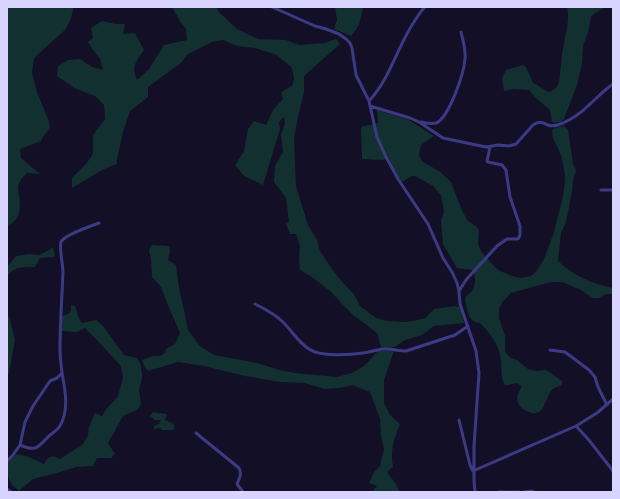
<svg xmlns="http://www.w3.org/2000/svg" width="620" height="499" font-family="'Nunito Sans',sans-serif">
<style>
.green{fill:#12302f}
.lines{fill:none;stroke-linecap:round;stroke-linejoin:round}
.minor{stroke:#3d3a85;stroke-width:3}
</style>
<rect width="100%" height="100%" fill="#130f26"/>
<!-- green -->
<path class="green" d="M 7,7 L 74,7 L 70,21 L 65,30 L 34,58 L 32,73 L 37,92 L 48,119 L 50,127 L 43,137 L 41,141 L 20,149 L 21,158 L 40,174 L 27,173 C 23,177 19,181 18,187 C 18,190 19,193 19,196 C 21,210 20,220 7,226 Z
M 172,7 L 216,7 L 220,13 L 237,29 L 258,39 L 286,40 L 299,45 L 324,43 L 336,39 L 340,44 L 304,76 L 304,92 L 298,117 L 294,139 L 296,186 L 308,225 L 317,240 L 320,251 L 330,266 L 343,283 L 354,294 L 360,306 L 376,318 L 387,321 L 404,322 L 414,321 L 425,318 L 434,309 L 454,306 L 460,307 L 464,323 L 434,326 L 422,335 L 405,340 L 395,347 L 381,347 L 377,333 L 353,315 L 330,291 L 312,277 L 300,270 L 299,260 L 300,246 L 296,234 L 290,234 L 286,224 L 289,222 L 286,198 L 274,182 L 275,166 L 283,152 L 281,135 L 285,123 L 284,117 L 279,122 L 280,129 L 263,185 L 244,176 L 235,165 L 244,151 L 248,129 L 254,121 L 266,125 L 273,110 L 283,99 L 281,92 L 292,86 L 294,79 L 292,68 L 277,55 L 255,48 L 237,46 L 223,40 L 212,42 L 188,54 L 181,63 L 148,87 L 148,97 L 130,111 L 123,132 L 117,159 L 117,164 L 104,169 L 72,188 L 72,178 L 86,164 L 93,154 L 93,135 L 105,119 L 104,105 L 95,96 L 74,88 L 57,76 L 58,66 L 68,60 L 80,59 L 92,67 L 103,70 L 100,59 L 92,49 L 88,42 L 93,38 L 91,28 L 102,21 L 116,24 L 125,24 L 123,34 L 135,33 L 144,50 C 136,61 131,66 137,80 L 149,69 L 164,45 L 187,40 L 186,29 L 180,21 Z
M 335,7 L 363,7 L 359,25 L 351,36 L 334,29 L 337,20 Z
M 567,7 L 606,7 L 595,13 L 591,17 L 588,32 L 583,46 L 582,64 L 577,85 L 564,119 L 562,121 L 554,123 L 552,122 L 550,110 L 537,99 L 529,90 L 513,89 L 504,91 L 502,78 L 506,70 L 523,65 L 526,67 L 533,83 C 539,85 544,91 550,92 L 557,87 L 559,82 C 561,69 561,56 564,44 C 566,31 570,20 567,7 Z
M 377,110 L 409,120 L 434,136 L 421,145 L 419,154 L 421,160 L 423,162 L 439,171 L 451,182 L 461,208 L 467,220 L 478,228 L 479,231 L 478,243 L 480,249 L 483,254 L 495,267 L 500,271 L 515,277 L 521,278 L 531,276 L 536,272 L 544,259 L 553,235 L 562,201 L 565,182 L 565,175 L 561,155 L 553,138 L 552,130 L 555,128 L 564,126 L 568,130 L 573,164 L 576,171 L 573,180 L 572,192 L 566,222 L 561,233 L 558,261 C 573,275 592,284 613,288 L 613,294 L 606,294 L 599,298 L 593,298 L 588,295 L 581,290 L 562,282 L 551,282 L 511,293 L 503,301 L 499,309 L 499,318 L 505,336 L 505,351 L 507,354 L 511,358 L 517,360 L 528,369 L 537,371 L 546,370 L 562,381 L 562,385 C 559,386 553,388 551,391 C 543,403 544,422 523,409 C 520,407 517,402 517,398 C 517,393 521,391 521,386 L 517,383 L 508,385 L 505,385 C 500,377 502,368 501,360 C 499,344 490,333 479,322 L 477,323 C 475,322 471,320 470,317 C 468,315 465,301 465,299 C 466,295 470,294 472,291 C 476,286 476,275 472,270 L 457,268 L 443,244 L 441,221 L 444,212 L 441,195 L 433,186 L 415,176 L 412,176 L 402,182 L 392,169 L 389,158 L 382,160 L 362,159 L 361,127 L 378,123 Z
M 152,245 L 169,246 L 170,251 L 168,260 L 176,265 L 179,288 L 184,310 L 188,330 L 200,346 L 214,355 L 257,363 L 280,370 L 295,373 L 337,377 L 352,373 L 364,366 L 378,351 L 388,350 L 394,351 L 384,380 L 384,403 L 390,415 L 400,424 C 394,440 390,449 393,467 L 387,472 L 396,484 L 400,492 L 372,492 L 377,486 L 369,483 L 374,472 L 380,466 L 384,449 L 381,436 L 380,419 L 370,392 L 352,385 L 340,388 L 325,389 L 304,383 L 280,382 L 245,376 L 204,366 L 178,362 L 148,371 L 145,368 L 142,360 L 153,356 L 160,356 L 165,353 L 166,349 L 175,344 L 180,333 L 170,310 L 161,287 L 152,277 L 151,260 L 149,250 Z
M 53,247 L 55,257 L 40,258 L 35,267 C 23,267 14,266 7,277 L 7,267 L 16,256 L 29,254 L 39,255 L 49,250 Z
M 71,305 L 75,306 C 78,313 77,317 82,323 L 96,320 L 103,326 L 124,355 L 137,358 L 140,363 L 142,373 L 142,379 L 139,390 L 141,404 L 137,410 L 123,416 L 108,443 L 115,454 L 111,458 L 97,458 L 93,466 L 76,467 L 57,473 L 33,479 L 19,491 C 8,483 7,475 7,462 L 17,454 L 29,457 L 44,464 L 48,458 L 53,456 L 60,459 L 83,444 L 88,435 L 89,427 L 95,413 L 102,416 L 107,408 L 112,403 L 118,396 L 123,378 L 121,366 L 94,337 L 85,328 L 77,332 L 62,331 L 62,316 L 70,313 L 71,309 Z
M 7,313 L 10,319 L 15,340 L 9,373 L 7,378 Z
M 153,412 L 159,413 L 166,414 L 167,415 L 165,420 L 172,423 L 175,426 L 173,430 L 162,430 L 160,428 L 154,429 L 154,426 L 159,424 L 161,420 L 155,420 L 150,416 Z"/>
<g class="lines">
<!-- minor -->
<path class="minor" d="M 272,7 L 315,26 L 326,29 L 339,34 L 346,39 L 350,43 L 352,48 L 356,75 L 369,101 L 377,137 L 386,157 L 398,179 L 428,224 L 443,258 L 452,272 L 457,283 L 459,291 L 460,304 L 476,351 L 479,373 L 474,446 L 474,481 L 475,492
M 369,101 C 390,79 397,47 414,22 C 417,17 421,11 425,7
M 370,106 L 410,118 L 419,122 L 443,138 L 486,147 L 498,145 L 509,146 L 516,144 L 533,125 C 540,121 541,122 548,125 C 553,127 558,125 563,123 C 572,119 582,112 589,105 C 597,98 604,90 613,84
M 421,122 C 425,123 431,124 436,123 C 449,118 464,73 465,59 C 466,49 463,41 461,32
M 601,190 L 613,190
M 459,291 L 466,280 L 476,269 L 497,246 L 507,239 L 518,239 L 520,235 L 520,226 L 510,197 L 506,170 L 502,165 L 488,162 L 487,161 L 490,147
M 255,304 C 265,309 275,314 283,322 C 292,331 298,342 309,349 C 320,357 350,355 363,353 C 370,352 376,350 382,349 C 390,348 398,351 406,351 L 455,335 L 468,326
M 550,350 L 565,352 L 589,370 L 595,377 L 598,387 L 607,405
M 459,420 L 470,465 L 473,471 L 576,426 L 597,413 L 613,399
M 576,426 L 588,439 L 613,471
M 196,433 L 239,468 C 242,474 240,477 237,484 L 243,492
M 20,445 C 34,451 37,449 46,439 C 51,433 58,431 61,424 C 69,408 65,389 62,373 C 61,365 60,356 60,349 C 60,323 62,298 63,272 C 63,266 59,246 61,242 C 64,235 91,226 99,223
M 7,461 L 13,455 L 20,445 L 25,422 L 33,406 L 50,381 L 57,378 L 62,373
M 7,489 L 11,492
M 498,492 L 519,492
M 524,492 L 531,491 L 534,492"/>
</g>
<!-- border -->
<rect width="620" height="499" fill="none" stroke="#d9d4ff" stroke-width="16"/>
</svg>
